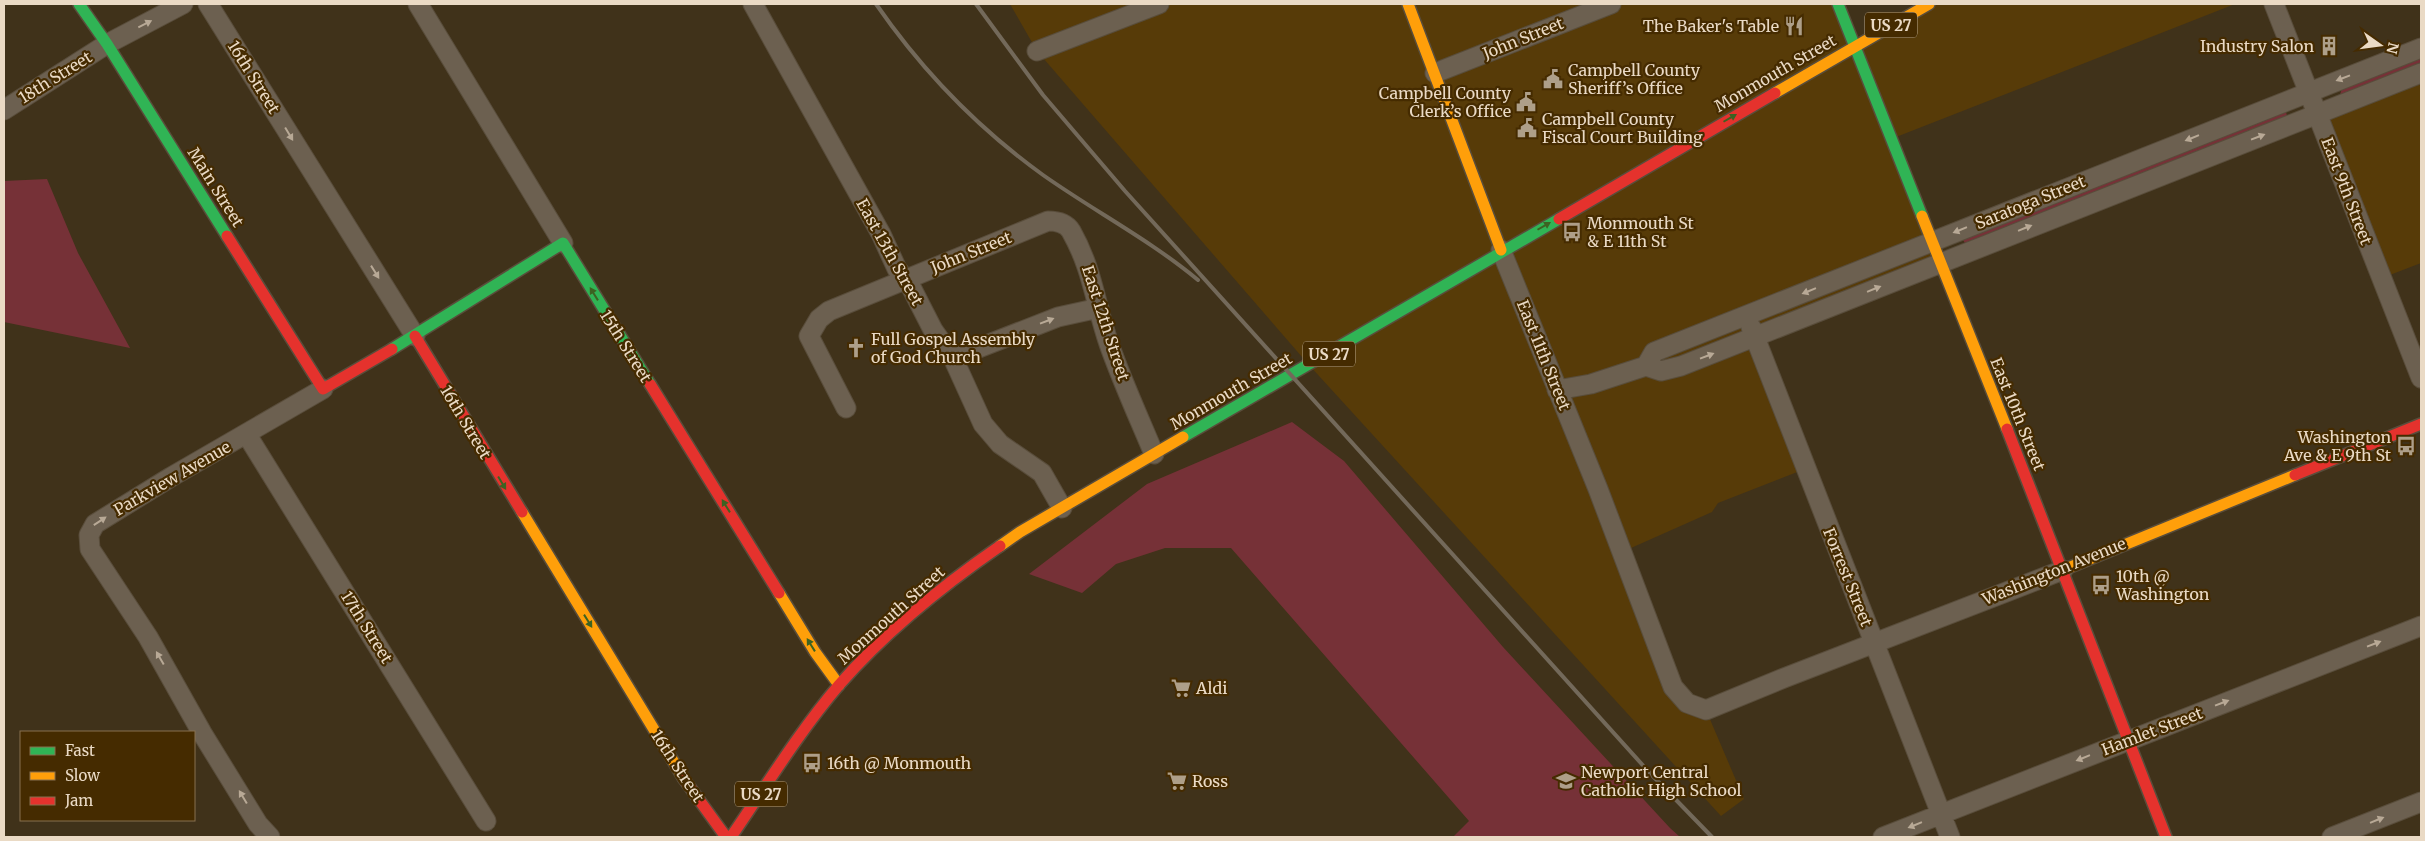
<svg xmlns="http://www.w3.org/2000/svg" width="2425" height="841" font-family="Merriweather,serif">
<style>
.built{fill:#573b08}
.green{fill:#763137}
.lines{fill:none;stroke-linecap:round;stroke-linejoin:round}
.street-casing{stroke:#594d3b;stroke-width:21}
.fast-casing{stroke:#594d3b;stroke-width:14}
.slow-casing{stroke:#594d3b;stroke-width:14}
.jam-casing{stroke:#594d3b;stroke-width:14}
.street{stroke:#6c6050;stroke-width:19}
.fast{stroke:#30b455;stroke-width:11}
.slow{stroke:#ff9f0a;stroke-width:11}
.jam{stroke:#e5322d;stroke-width:11}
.rail{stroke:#73695a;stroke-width:4}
.oneway{fill:#b8a996}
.oneway2{fill:#3d6222}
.labels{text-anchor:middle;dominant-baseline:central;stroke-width:4.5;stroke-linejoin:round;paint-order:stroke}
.shield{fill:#452b00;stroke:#b8a68a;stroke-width:1}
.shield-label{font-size:15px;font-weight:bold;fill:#eadac5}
.poi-label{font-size:16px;fill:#eadac5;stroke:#452b00;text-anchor:start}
.street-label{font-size:16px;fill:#eadac5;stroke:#452b00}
</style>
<rect width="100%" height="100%" fill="#40321a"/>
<!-- built -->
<path class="built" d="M 1010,4 L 1838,4 L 1854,46 L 1929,4 L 2235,4 L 1891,139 L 1940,263 L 1755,338 L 1805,469 L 1718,503 L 1712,512 L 1622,552 L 1673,687 L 1706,710 L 1744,799 L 1721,816 L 1309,365 L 1037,51 Z
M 2421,73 L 2421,263 L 2382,278 L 2317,114 Z"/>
<!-- green -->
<path class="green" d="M 2421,57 L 2421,66 L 2340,95 L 2342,88 Z
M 2282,112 L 2286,112 L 2287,116 L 2284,119 L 1972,242 L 1965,243 L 1963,240 Z
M 47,179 L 78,253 L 130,348 L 4,322 L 4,181 Z
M 1292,422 L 1344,461 L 1503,647 L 1670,828 L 1680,837 L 1453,837 L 1469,821 L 1231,548 L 1165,548 L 1116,564 L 1082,593 L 1029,574 L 1147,484 Z"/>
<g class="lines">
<defs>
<path id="street" d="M 208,4 L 415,336
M 418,4 L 563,243
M 753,4 L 881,234 L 897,269 L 911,287 L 933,330 L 953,358 L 983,424 L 1000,444 L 1042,473 L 1062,508
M 2274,4 L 2421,378
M 1037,51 L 1159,4
M 1435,73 L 1611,4
M 4,110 L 107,44 L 183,4
M 1501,250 L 1598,489 L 1673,687 L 1687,703 L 1706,710 L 1784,678 L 2063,570
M 1751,327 L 1950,837
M 953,358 L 1058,317 L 1099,308
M 1646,366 L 1654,352 L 2421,48
M 1557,390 L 1591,384 L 1646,366 L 1661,371 L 1681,366 L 2421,73
M 846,408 L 809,336 L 819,319 L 829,311 L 1048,221 C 1057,221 1066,223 1071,231 C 1093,270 1095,303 1109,344 C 1122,381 1139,418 1154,454
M 247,435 L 486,821
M 270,837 L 258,824 L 202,733 L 148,637 L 90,549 L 89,535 L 95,524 L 171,477 L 323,389
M 1883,837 L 2421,626
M 2332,837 L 2421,802"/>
<path id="fast" d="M 79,4 L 107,44 L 227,236
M 1838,4 L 1922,216
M 392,349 L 563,243 L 650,384
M 1183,437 L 1559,219"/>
<path id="slow" d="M 1408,4 L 1501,250
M 1775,93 L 1929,4
M 1922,216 L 2007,429
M 522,512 L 684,779
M 1000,546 L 1020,532 L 1183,437
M 2063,570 L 2295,475
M 779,593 L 815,652 L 839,685"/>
<path id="jam" d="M 1559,219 L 1775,93
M 227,236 L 323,389 L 392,349
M 415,336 L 522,512
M 650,384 L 779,593
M 2007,429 L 2166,837
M 2295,475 L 2421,424
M 684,779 L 726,837
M 731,837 C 766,786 799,732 839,685 C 886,631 942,586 1000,546"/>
</defs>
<!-- street casing -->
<use href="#street" class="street-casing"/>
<!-- fast casing -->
<use href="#fast" class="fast-casing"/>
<!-- slow casing -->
<use href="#slow" class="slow-casing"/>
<!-- jam casing -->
<use href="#jam" class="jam-casing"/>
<!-- street -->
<use href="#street" class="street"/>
<!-- fast -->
<use href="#fast" class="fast"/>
<!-- slow -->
<use href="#slow" class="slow"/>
<!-- jam -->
<use href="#jam" class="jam"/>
<!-- rail -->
<path class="rail" d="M 876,4 C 921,69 979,129 1043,175 C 1094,211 1150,240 1198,280
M 976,4 L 1043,95 L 1125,191 L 1648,771 L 1712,837"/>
</g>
<!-- one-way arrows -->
<defs><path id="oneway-solid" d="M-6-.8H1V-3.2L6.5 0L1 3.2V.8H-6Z" transform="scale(1.25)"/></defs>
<g class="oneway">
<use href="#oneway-solid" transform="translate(145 24) rotate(-27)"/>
<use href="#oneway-solid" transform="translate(2343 78) rotate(159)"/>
<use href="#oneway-solid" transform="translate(289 134) rotate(59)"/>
<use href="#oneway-solid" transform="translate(2258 137) rotate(-21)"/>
<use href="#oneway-solid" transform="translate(2192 138) rotate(158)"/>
<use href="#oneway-solid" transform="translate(2025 228) rotate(-22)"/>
<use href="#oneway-solid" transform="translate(1960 230) rotate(158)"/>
<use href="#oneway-solid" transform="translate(375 272) rotate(58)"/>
<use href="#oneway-solid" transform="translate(1874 289) rotate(-22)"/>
<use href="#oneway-solid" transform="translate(1809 291) rotate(158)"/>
<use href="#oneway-solid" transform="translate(1047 321) rotate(-21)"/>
<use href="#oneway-solid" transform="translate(1707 356) rotate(-21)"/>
<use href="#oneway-solid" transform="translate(100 521) rotate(-34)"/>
<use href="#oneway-solid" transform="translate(2374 644) rotate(-21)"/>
<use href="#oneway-solid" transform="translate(160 658) rotate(-120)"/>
<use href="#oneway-solid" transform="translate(2222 703) rotate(-21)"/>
<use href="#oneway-solid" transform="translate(2083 758) rotate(158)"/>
<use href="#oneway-solid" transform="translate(243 797) rotate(-121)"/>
<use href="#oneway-solid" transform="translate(2377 820) rotate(-22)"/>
<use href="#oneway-solid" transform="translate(1915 825) rotate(158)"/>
</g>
<g class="oneway2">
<use href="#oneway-solid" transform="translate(1730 118) rotate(-30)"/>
<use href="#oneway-solid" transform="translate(1544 226) rotate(-30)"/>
<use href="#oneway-solid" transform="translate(594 294) rotate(-122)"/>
<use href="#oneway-solid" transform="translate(502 483) rotate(59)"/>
<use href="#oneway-solid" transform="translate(726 506) rotate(-122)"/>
<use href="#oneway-solid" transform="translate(588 621) rotate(58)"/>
<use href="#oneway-solid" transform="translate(811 645) rotate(-122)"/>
</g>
<!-- icons -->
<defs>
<symbol id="restaurant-bare" viewBox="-9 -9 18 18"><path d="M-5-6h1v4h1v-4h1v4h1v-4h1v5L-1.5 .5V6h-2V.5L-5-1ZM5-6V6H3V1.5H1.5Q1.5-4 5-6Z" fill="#ae9f89" stroke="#452b00" stroke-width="2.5" paint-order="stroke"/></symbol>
<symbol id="building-bare" viewBox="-9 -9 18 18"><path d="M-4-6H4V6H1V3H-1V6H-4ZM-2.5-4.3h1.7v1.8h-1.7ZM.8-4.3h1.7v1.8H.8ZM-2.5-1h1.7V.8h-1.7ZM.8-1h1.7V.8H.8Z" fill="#ae9f89" stroke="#452b00" stroke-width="2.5" paint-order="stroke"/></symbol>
<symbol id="civic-bare" viewBox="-9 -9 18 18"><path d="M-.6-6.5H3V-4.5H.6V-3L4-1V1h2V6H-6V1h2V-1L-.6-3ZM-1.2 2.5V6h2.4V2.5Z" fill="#ae9f89" stroke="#452b00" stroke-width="2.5" paint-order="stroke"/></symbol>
<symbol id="bus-bare" viewBox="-9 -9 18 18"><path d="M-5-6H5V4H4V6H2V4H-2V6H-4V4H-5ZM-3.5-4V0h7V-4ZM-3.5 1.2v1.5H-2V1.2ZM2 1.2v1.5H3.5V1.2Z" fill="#ae9f89" stroke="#452b00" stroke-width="2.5" paint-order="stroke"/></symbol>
<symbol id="church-bare" viewBox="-9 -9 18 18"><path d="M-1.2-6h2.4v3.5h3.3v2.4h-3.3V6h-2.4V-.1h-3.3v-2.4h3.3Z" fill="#ae9f89" stroke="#452b00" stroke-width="2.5" paint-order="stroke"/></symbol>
<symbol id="supermarket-bare" viewBox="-9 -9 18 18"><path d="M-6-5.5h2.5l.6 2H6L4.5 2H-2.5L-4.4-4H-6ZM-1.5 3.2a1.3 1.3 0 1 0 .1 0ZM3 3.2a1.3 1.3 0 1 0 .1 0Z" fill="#ae9f89" stroke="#452b00" stroke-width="2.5" paint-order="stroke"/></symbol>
<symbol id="school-bare" viewBox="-9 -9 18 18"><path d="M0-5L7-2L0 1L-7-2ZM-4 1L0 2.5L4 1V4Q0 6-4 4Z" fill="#ae9f89" stroke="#452b00" stroke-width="2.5" paint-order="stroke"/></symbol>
</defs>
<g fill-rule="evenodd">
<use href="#restaurant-bare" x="1780" y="12" width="28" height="28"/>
<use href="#building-bare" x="2315" y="32" width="28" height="28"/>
<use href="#civic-bare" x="1539" y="65" width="28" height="28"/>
<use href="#civic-bare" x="1512" y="88" width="28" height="28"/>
<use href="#civic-bare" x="1513" y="114" width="28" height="28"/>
<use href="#bus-bare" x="1558" y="218" width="28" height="28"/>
<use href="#church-bare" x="842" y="334" width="28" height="28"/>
<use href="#bus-bare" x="2392" y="432" width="28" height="28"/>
<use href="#bus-bare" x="2087" y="571" width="28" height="28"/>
<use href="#supermarket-bare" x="1167" y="674" width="28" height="28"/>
<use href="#bus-bare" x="798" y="749" width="28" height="28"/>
<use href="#supermarket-bare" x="1163" y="767" width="28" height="28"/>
<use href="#school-bare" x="1552" y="767" width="28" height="28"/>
</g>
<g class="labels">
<!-- shield labels -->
<g class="shield">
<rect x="1865" y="12.5" width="52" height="25" rx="4"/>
<rect x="1303" y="341.5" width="52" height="25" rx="4"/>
<rect x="735" y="781.5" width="52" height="25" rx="4"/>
</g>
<g class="shield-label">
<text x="1891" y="25">US 27</text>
<text x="1329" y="354">US 27</text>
<text x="761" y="794">US 27</text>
</g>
<!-- poi labels -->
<g class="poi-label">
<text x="1779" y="26" text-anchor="end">The Baker's Table</text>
<text x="2314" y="46" text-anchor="end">Industry Salon</text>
<text x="1568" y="70">Campbell County<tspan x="1568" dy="18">Sheriff’s Office</tspan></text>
<text x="1511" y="93" text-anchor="end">Campbell County<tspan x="1511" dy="18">Clerk’s Office</tspan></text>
<text x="1542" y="119">Campbell County<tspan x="1542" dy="18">Fiscal Court Building</tspan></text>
<text x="1587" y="223">Monmouth St<tspan x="1587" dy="18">&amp; E 11th St</tspan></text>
<text x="871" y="339">Full Gospel Assembly<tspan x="871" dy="18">of God Church</tspan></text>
<text x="2391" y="437" text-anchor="end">Washington<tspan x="2391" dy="18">Ave &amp; E 9th St</tspan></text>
<text x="2116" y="576">10th @<tspan x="2116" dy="18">Washington</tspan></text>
<text x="1196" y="688">Aldi</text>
<text x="827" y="763">16th @ Monmouth</text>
<text x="1581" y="772">Newport Central<tspan x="1581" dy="18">Catholic High School</tspan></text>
<text x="1192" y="781">Ross</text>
</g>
<!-- street labels -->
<g class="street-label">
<text transform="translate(1523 38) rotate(-22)">John Street</text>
<text transform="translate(1775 73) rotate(-30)">Monmouth Street</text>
<text transform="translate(55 77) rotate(-32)">18th Street</text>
<text transform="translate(254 77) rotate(58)">16th Street</text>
<text transform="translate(216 187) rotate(58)">Main Street</text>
<text transform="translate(2347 191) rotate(69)">East 9th Street</text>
<text transform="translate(2030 202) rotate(-22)">Saratoga Street</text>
<text transform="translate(890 252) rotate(61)">East 13th Street</text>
<text transform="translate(971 252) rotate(-22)">John Street</text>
<text transform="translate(1106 323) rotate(72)">East 12th Street</text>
<text transform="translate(626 346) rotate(58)">15th Street</text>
<text transform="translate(1544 355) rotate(68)">East 11th Street</text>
<text transform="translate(1231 391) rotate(-30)">Monmouth Street</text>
<text transform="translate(2018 414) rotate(68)">East 10th Street</text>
<text transform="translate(466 422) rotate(59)">16th Street</text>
<text transform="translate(172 478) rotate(-30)">Parkview Avenue</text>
<text transform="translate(2054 571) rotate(-22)">Washington Avenue</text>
<text transform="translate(1848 577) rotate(68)">Forrest Street</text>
<text transform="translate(891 615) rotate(-42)">Monmouth Street</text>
<text transform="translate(367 627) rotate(58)">17th Street</text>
<text transform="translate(2152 731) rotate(-21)">Hamlet Street</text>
<text transform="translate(678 766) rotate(57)">16th Street</text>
</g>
</g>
<!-- border -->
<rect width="2425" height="841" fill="none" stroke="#eadac5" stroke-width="10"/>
<!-- legend -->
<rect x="20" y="731" width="175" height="90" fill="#452b00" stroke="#87714f"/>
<rect x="30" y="747" width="25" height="8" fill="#30b455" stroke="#87714f"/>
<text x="65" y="756" font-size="15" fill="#eadac5">Fast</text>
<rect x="30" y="772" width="25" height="8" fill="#ff9f0a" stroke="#87714f"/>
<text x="65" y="781" font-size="15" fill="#eadac5">Slow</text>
<rect x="30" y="797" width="25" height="8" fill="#e5322d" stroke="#87714f"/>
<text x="65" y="806" font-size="15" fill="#eadac5">Jam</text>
<!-- north arrow -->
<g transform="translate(2380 45) rotate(104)" stroke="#452b00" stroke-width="4" paint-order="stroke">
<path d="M0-4L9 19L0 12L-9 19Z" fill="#eadac5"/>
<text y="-8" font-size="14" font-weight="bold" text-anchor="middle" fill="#eadac5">N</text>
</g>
</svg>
